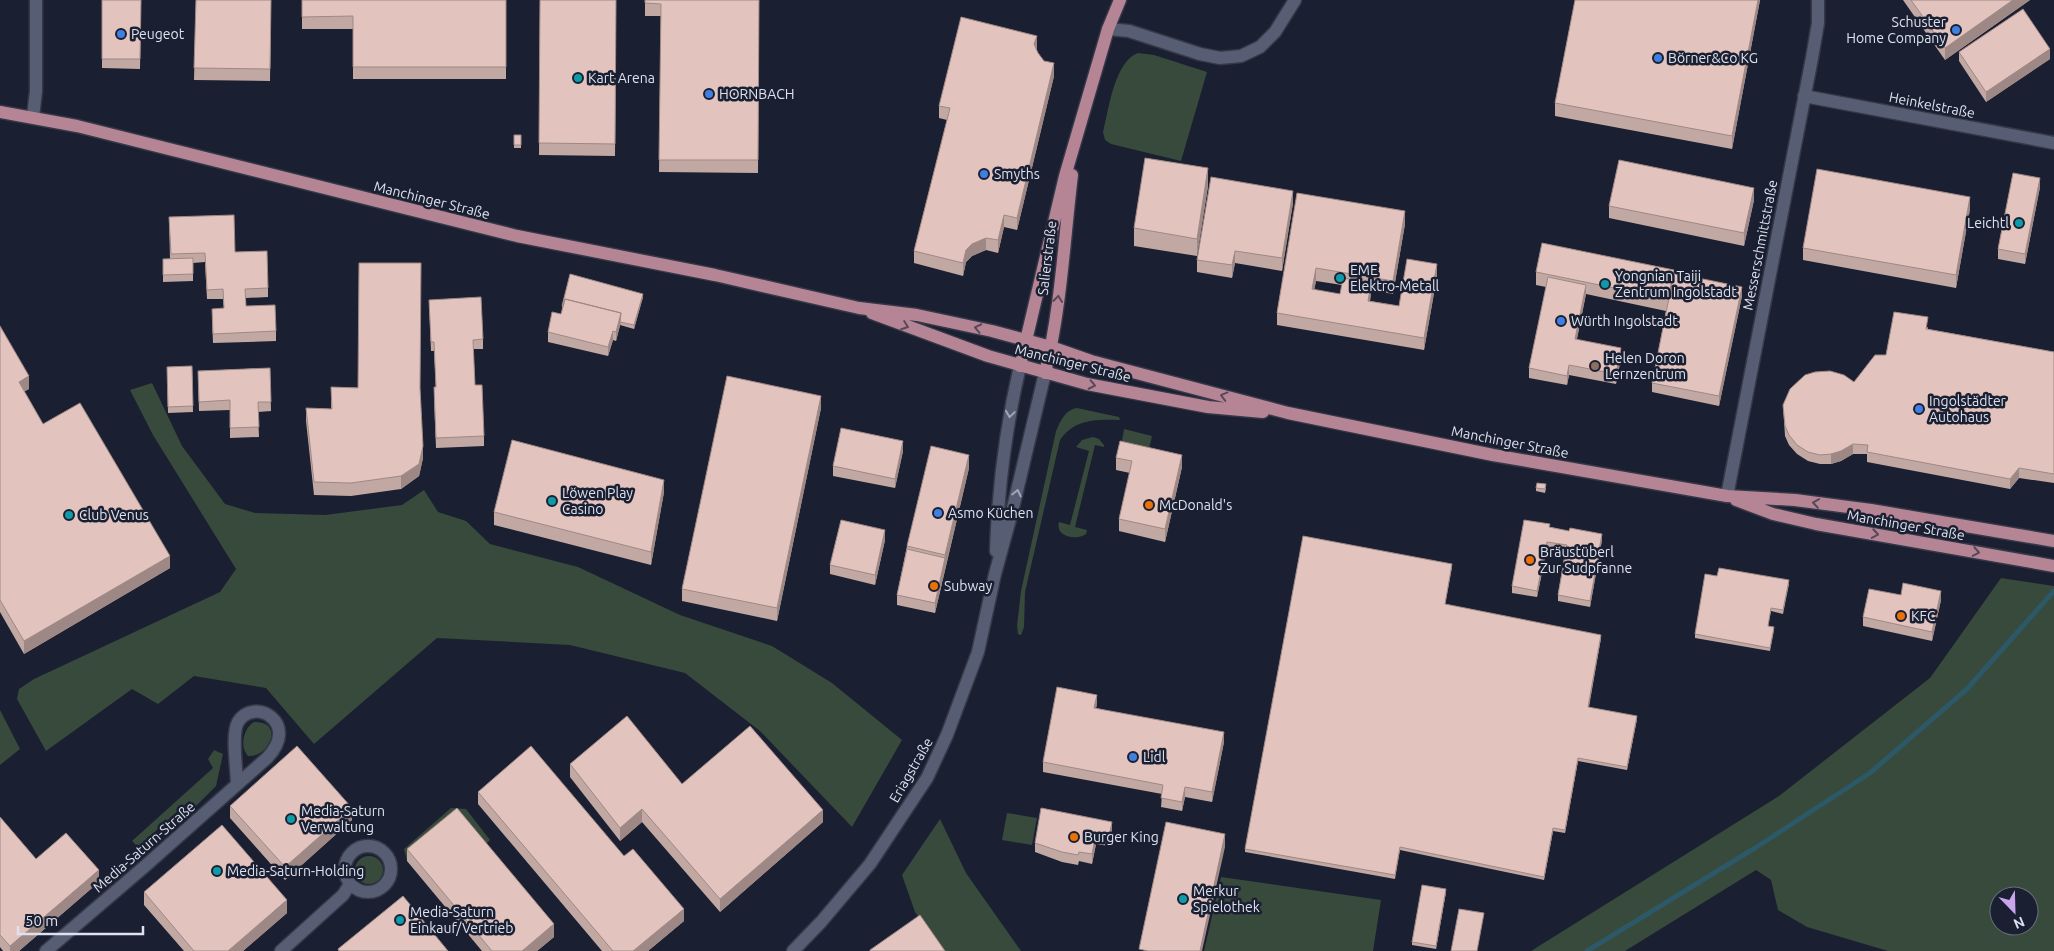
<svg xmlns="http://www.w3.org/2000/svg" width="2054" height="951" font-family="Ubuntu,sans-serif">
<style>
.green{fill:#374a3b;fill-rule:evenodd}
.lines{fill:none;stroke-linecap:round;stroke-linejoin:round}
.stream{stroke:#2c5867;stroke-width:5}
.minor-casing{stroke:#353847;stroke-width:15}
.major-casing{stroke:#353847;stroke-width:15}
.minor{stroke:#575e74;stroke-width:12}
.major{stroke:#b68595;stroke-width:12}
.wall{fill:#c2a8a3;fill-rule:evenodd}
.shaded-wall{fill:#9e8885}
.building{fill:#e2c3be;stroke:#9e8885}
.oneway{stroke:#584859}
.oneway2{stroke:#a1a7b7}
.shop-dot{fill:#3f7fe0;stroke:#1a1f31;stroke-width:2}
.culture-dot{fill:#0f9aa8;stroke:#1a1f31;stroke-width:2}
.education-dot{fill:#8d6e63;stroke:#1a1f31;stroke-width:2}
.food-dot{fill:#e8710a;stroke:#1a1f31;stroke-width:2}
.labels{text-anchor:middle;dominant-baseline:central;stroke-width:5;stroke-linejoin:round;paint-order:stroke}
.poi-label{font-size:14px;fill:#dde2ee;stroke:#1a1f31;text-anchor:start}
.street-label{font-size:14px;fill:#dde2ee;stroke:#1a1f31}
</style>
<rect width="100%" height="100%" fill="#1a1f31"/>
<!-- green -->
<path class="green" d="M 1138,53 L 1154,55 L 1207,72 L 1181,161 L 1111,144 L 1105,140 L 1103,132 C 1109,109 1114,62 1138,53 Z
M 152,383 L 182,446 L 225,504 L 255,513 L 325,515 L 402,505 L 424,490 L 438,512 L 466,521 L 490,544 L 578,567 L 680,615 L 772,646 L 832,683 L 902,740 L 852,827 L 760,731 L 685,673 L 570,645 L 437,638 L 314,744 L 266,688 L 194,676 L 158,704 L 132,689 L 46,751 L 17,699 L 19,689 L 34,679 L 220,592 L 236,569 L 153,435 L 130,390 Z
M 1077,408 L 1119,417 L 1120,420 C 1096,419 1074,419 1060,440 L 1025,592 L 1024,627 L 1021,635 L 1018,634 L 1017,626 L 1021,591 L 1056,431 C 1061,420 1065,410 1077,408 Z
M 1124,429 L 1152,436 L 1147,459 L 1120,453 Z
M 1093,437 L 1099,439 L 1104,445 L 1104,447 L 1095,445 L 1075,527 L 1087,530 L 1086,534 C 1076,541 1055,537 1059,522 L 1070,525 L 1089,451 L 1076,447 L 1082,440 Z
M 2001,578 L 2054,586 L 2054,951 L 1888,951 L 1807,927 L 1778,910 L 1771,880 L 1756,870 L 1625,951 L 1531,951 L 1779,796 L 1930,678 ZM 1999,896 L 2029,896 L 2029,926 L 1999,926 Z
M 0,710 L 20,749 L 0,765 Z
M 254,722 C 285,721 269,758 248,756 C 239,747 244,727 254,722 Z
M 214,750 L 223,754 L 216,786 L 196,806 L 189,801 L 138,847 L 132,841 L 213,768 L 208,759 Z
M 451,808 L 466,809 L 490,840 L 481,849 L 407,861 L 404,849 Z
M 1007,813 L 1037,818 L 1032,845 L 1002,840 Z
M 940,819 L 966,873 L 1021,951 L 942,951 L 915,912 L 902,875 Z
M355 870a14 14 0 1 1 28 0a14 14 0 1 1-28 0Z
M 1221,877 L 1381,900 L 1373,951 L 1204,951 Z"/>
<g class="lines">
<!-- stream -->
<path class="stream" d="M 1587,951 L 1755,848 L 1870,773 L 1967,689 L 2054,591"/>
<defs>
<path id="minor" d="M 1108,29 L 1129,31 L 1200,54 L 1220,58 L 1241,56 L 1260,47 L 1275,32 L 1295,0
M 1804,96 L 2054,143
M 33,117 L 36,91 L 36,0
M 1727,496 L 1812,58 L 1818,23 L 1818,0
M 996,551 C 998,490 1006,426 1020,366
M345 869a23 23 0 1 1 46 0a23 23 0 1 1-46 0Z
M 46,951 L 144,867 L 267,758 C 301,723 254,696 238,722 C 231,734 237,770 237,784
M 281,951 L 343,895 L 350,884
M 793,951 L 821,922 L 870,864 L 927,778 L 947,735 L 978,652 L 995,574 L 1012,512 L 1045,373"/>
<path id="major" d="M 0,112 L 77,126 L 517,236 L 715,275 L 859,308 L 917,315 L 992,331 L 1051,347 L 1091,361 L 1288,413 L 1493,455 L 1727,496 L 1795,500 L 1871,510 L 2054,541
M 872,313 L 988,356 L 1087,384 L 1208,407 L 1263,412
M 1020,366 L 1065,176 L 1108,29 L 1120,0
M 1045,373 C 1061,309 1064,241 1072,175
M 1736,500 L 1773,514 L 1816,524 L 2054,566"/>
</defs>
<!-- minor casing -->
<use href="#minor" class="minor-casing"/>
<!-- major casing -->
<use href="#major" class="major-casing"/>
<!-- minor -->
<use href="#minor" class="minor"/>
<!-- major -->
<use href="#major" class="major"/>
</g>
<!-- wall -->
<path class="wall" d="M 102,0 L 141,0 L 140,69 L 102,68 Z
M 196,0 L 271,0 L 270,81 L 194,80 Z
M 302,0 L 506,0 L 506,79 L 353,79 L 353,29 L 302,29 Z
M 540,0 L 616,0 L 615,156 L 539,155 Z
M 645,0 L 759,0 L 758,173 L 659,172 L 661,16 L 645,16 Z
M 1575,0 L 1760,0 L 1732,149 L 1555,116 L 1555,103 Z
M 1903,0 L 2030,0 L 1945,60 Z
M 1036,49 L 1038,53 L 1054,76 L 1017,230 L 1004,227 L 998,253 L 986,250 L 972,256 L 966,262 L 963,276 L 914,263 L 914,251 L 947,120 L 939,118 L 939,106 Z
M 1959,52 L 2050,59 L 1986,102 L 1959,61 Z
M 514,135 L 521,135 L 521,148 L 514,148 Z
M 1208,186 L 1197,256 L 1134,246 L 1134,228 Z
M 2040,187 L 2025,264 L 1998,259 L 1998,249 Z
M 1297,193 L 1405,224 L 1393,294 L 1371,290 L 1370,301 L 1399,306 L 1437,276 L 1424,350 L 1277,325 L 1277,313 ZM 1316,281 L 1342,285 L 1340,294 L 1314,290 Z
M 1754,200 L 1744,246 L 1609,218 L 1609,206 Z
M 1293,203 L 1282,271 L 1235,263 L 1232,278 L 1197,272 L 1197,260 Z
M 1970,209 L 1956,288 L 1803,260 L 1803,248 Z
M 169,217 L 235,252 L 268,288 L 268,297 L 246,298 L 246,306 L 276,331 L 276,341 L 213,343 L 212,318 L 224,308 L 223,299 L 207,299 L 205,262 L 193,263 L 193,281 L 163,282 L 163,259 L 170,259 Z
M 1536,272 L 1674,273 L 1742,296 L 1719,406 L 1652,392 L 1652,383 L 1666,311 L 1586,294 L 1577,339 L 1621,358 L 1616,384 L 1569,375 L 1567,385 L 1529,378 L 1529,368 L 1546,287 L 1536,285 Z
M 643,297 L 634,329 L 620,325 L 616,341 L 613,340 L 608,356 L 548,342 L 548,332 L 561,314 L 563,310 L 562,309 L 562,306 Z
M 429,300 L 483,339 L 483,349 L 473,349 L 475,385 L 484,436 L 484,446 L 436,448 L 434,397 L 434,387 L 436,387 L 434,351 L 431,351 Z
M 0,326 L 29,389 L 24,391 L 43,424 L 170,568 L 24,654 L 0,612 Z
M 1928,327 L 1928,329 L 2054,352 L 2054,483 L 2019,478 L 2010,489 L 1867,462 L 1867,454 L 1853,454 L 1841,461 L 1831,464 L 1820,464 L 1808,461 L 1797,454 L 1789,445 L 1785,436 L 1783,405 L 1854,382 L 1886,355 Z
M 192,366 L 193,412 L 168,413 L 167,367 Z
M 270,368 L 271,411 L 258,412 L 259,437 L 230,438 L 230,410 L 199,411 L 198,371 Z
M 331,387 L 420,389 L 423,458 L 419,476 L 401,489 L 351,496 L 314,495 L 306,421 L 306,408 L 331,409 Z
M 821,408 L 777,621 L 682,601 L 682,589 Z
M 903,451 L 895,488 L 833,476 L 833,466 Z
M 1116,458 L 1182,467 L 1165,542 L 1119,531 L 1119,519 L 1130,473 L 1116,470 Z
M 969,468 L 935,613 L 897,605 L 897,595 L 907,546 Z
M 1536,488 L 1546,488 L 1545,493 L 1536,491 Z
M 664,492 L 651,565 L 494,525 L 494,512 Z
M 1550,527 L 1602,540 L 1590,607 L 1558,601 L 1558,595 L 1565,552 L 1547,548 L 1537,597 L 1512,593 L 1512,586 Z
M 885,540 L 875,585 L 830,574 L 830,565 Z
M 1452,567 L 1445,605 L 1601,638 L 1589,707 L 1637,719 L 1627,770 L 1578,761 L 1565,833 L 1553,831 L 1544,880 L 1400,850 L 1395,879 L 1245,852 L 1245,849 Z
M 1717,576 L 1789,584 L 1783,614 L 1771,611 L 1768,626 L 1774,630 L 1770,651 L 1695,638 L 1695,634 Z
M 1901,595 L 1941,600 L 1932,641 L 1863,626 L 1863,617 Z
M 1097,704 L 1096,708 L 1224,742 L 1212,802 L 1185,797 L 1182,811 L 1161,807 L 1162,794 L 1043,772 L 1043,762 Z
M 570,764 L 823,822 L 720,912 L 642,822 L 620,841 L 570,777 Z
M 478,792 L 624,856 L 684,921 L 648,951 L 602,951 L 478,804 Z
M 230,806 L 352,820 L 285,880 L 230,818 Z
M 0,817 L 36,859 L 99,882 L 19,951 L 3,951 L 0,947 Z
M 1112,831 L 1109,846 L 1096,844 L 1092,864 L 1079,861 L 1078,865 L 1062,862 L 1035,852 L 1035,843 Z
M 407,849 L 554,937 L 537,951 L 482,951 L 407,861 Z
M 144,892 L 287,913 L 243,951 L 184,951 L 144,905 Z
M 1446,892 L 1436,949 L 1412,945 L 1412,942 Z"/>
<!-- shaded-wall -->
<path class="shaded-wall" d="M 1758,0 L 1760,0 L 1732,149 L 1732,136 Z
M 2013,0 L 2030,0 L 1945,60 L 1945,48 Z
M 1037,36 L 1037,48 L 1034,56 L 1034,44 Z
M 2050,49 L 2050,59 L 1986,102 L 1986,92 Z
M 1054,63 L 1054,76 L 1017,230 L 1017,218 Z
M 1208,168 L 1208,186 L 1197,256 L 1197,239 Z
M 2040,178 L 2040,187 L 2025,264 L 2025,254 Z
M 1754,188 L 1754,200 L 1744,246 L 1744,233 Z
M 1293,191 L 1293,203 L 1282,271 L 1282,258 Z
M 1970,197 L 1970,209 L 1956,288 L 1956,275 Z
M 1405,211 L 1405,224 L 1393,294 L 1393,281 Z
M 1004,215 L 1004,227 L 998,253 L 998,240 Z
M 986,238 L 986,250 L 972,256 L 966,262 L 963,276 L 963,263 L 966,250 L 972,244 Z
M 1235,251 L 1235,263 L 1232,278 L 1232,265 Z
M 1437,264 L 1437,276 L 1424,350 L 1424,338 Z
M 1316,268 L 1316,281 L 1312,302 L 1312,289 Z
M 1371,283 L 1371,295 L 1368,313 L 1368,301 Z
M 1586,285 L 1586,294 L 1575,348 L 1575,339 Z
M 1742,287 L 1742,296 L 1719,406 L 1719,396 Z
M 643,294 L 643,297 L 634,329 L 634,325 Z
M 621,313 L 621,322 L 616,341 L 616,332 Z
M 613,331 L 613,340 L 608,356 L 608,347 Z
M 1621,348 L 1621,358 L 1616,384 L 1616,374 Z
M 1569,365 L 1569,375 L 1567,385 L 1567,376 Z
M 29,376 L 29,389 L 19,395 L 19,382 Z
M 821,396 L 821,408 L 777,621 L 777,608 Z
M 903,441 L 903,451 L 895,488 L 895,479 Z
M 1853,444 L 1853,454 L 1841,461 L 1831,464 L 1831,454 Z
M 423,446 L 423,458 L 419,476 L 401,489 L 401,476 Z
M 969,455 L 969,468 L 935,613 L 935,603 L 945,555 Z
M 1182,455 L 1182,467 L 1165,542 L 1165,529 Z
M 2019,468 L 2019,478 L 2010,489 L 2010,479 Z
M 664,480 L 664,492 L 651,565 L 651,552 Z
M 885,530 L 885,540 L 875,585 L 875,575 Z
M 1602,534 L 1602,540 L 1590,607 L 1590,601 Z
M 1547,542 L 1547,548 L 1537,597 L 1537,591 Z
M 170,556 L 170,568 L 24,654 L 24,641 Z
M 1941,591 L 1941,600 L 1932,641 L 1932,632 Z
M 1601,635 L 1601,638 L 1588,710 L 1588,707 Z
M 1097,695 L 1097,704 L 1094,717 L 1094,708 Z
M 1637,716 L 1637,719 L 1627,770 L 1627,767 Z
M 1224,732 L 1224,742 L 1212,802 L 1212,792 Z
M 1578,758 L 1578,761 L 1565,833 L 1565,830 Z
M 1185,787 L 1185,797 L 1182,811 L 1182,802 Z
M 352,808 L 352,820 L 285,880 L 285,867 Z
M 642,809 L 642,822 L 620,841 L 620,828 Z
M 823,810 L 823,822 L 720,912 L 720,899 Z
M 1112,822 L 1112,831 L 1109,846 L 1109,837 Z
M 1553,828 L 1553,831 L 1544,880 L 1544,877 Z
M 1096,834 L 1096,844 L 1092,864 L 1092,854 Z
M 1225,834 L 1225,847 L 1202,951 L 1200,951 Z
M 99,870 L 99,882 L 19,951 L 10,951 L 10,946 Z
M 1446,889 L 1446,892 L 1436,949 L 1436,946 Z
M 287,900 L 287,913 L 243,951 L 228,951 Z
M 684,909 L 684,921 L 648,951 L 633,951 Z
M 554,924 L 554,937 L 537,951 L 522,951 Z"/>
<!-- building -->
<path class="building" d="M 102,0 L 141,0 L 140,59 L 102,59 Z
M 196,0 L 271,0 L 270,69 L 194,68 Z
M 302,0 L 506,0 L 506,67 L 353,67 L 353,16 L 302,17 Z
M 540,0 L 616,0 L 615,144 L 539,143 Z
M 645,0 L 759,0 L 758,160 L 659,160 L 661,4 L 645,3 Z
M 1575,0 L 1758,0 L 1732,136 L 1555,103 Z
M 1911,0 L 2013,0 L 1945,48 Z
M 2023,9 L 2050,49 L 1986,92 L 1959,52 Z
M 961,17 L 1037,36 L 1034,44 L 1038,53 L 1044,61 L 1054,63 L 1017,218 L 1004,215 L 998,240 L 986,238 L 972,244 L 966,250 L 963,263 L 914,251 L 950,108 L 939,106 Z
M 514,135 L 521,135 L 521,145 L 514,145 Z
M 1145,158 L 1208,168 L 1197,239 L 1134,228 Z
M 1619,160 L 1754,188 L 1744,233 L 1609,206 Z
M 1817,169 L 1970,197 L 1956,275 L 1803,248 Z
M 2013,173 L 2040,178 L 2025,254 L 1998,249 Z
M 1211,177 L 1293,191 L 1282,258 L 1235,251 L 1232,265 L 1197,260 Z
M 1297,193 L 1405,211 L 1393,281 L 1316,268 L 1312,289 L 1340,294 L 1343,278 L 1371,283 L 1368,301 L 1399,306 L 1407,259 L 1437,264 L 1424,338 L 1277,313 Z
M 234,215 L 235,252 L 267,251 L 268,288 L 245,289 L 246,306 L 275,305 L 276,331 L 213,334 L 212,309 L 224,308 L 223,289 L 207,290 L 205,253 L 171,254 L 169,217 Z
M 1542,243 L 1674,270 L 1668,299 L 1536,272 Z
M 193,258 L 193,274 L 163,275 L 163,259 Z
M 359,263 L 421,263 L 420,388 L 423,446 L 419,464 L 401,476 L 351,483 L 314,482 L 306,408 L 332,409 L 331,387 L 358,388 Z
M 1674,273 L 1742,287 L 1719,396 L 1652,383 Z
M 570,274 L 643,294 L 634,325 L 620,322 L 621,313 L 565,299 L 563,307 L 562,306 Z
M 1548,277 L 1586,285 L 1575,339 L 1621,348 L 1616,374 L 1569,365 L 1567,376 L 1529,368 Z
M 481,297 L 483,339 L 473,340 L 475,385 L 482,385 L 484,436 L 436,438 L 434,387 L 436,387 L 434,342 L 431,342 L 429,300 Z
M 565,299 L 621,313 L 616,332 L 613,331 L 608,347 L 548,332 L 552,312 L 561,314 Z
M 1894,312 L 1928,317 L 1926,329 L 2054,352 L 2054,474 L 2019,468 L 2010,479 L 1867,452 L 1868,445 L 1853,444 L 1841,451 L 1831,454 L 1820,455 L 1808,452 L 1797,445 L 1789,435 L 1785,426 L 1783,405 L 1790,389 L 1805,375 L 1815,372 L 1830,371 L 1844,375 L 1854,382 L 1875,355 L 1886,355 Z
M 0,326 L 29,376 L 19,382 L 43,424 L 80,403 L 170,556 L 24,641 L 0,600 Z
M 192,366 L 193,406 L 168,407 L 167,367 Z
M 270,368 L 271,402 L 258,402 L 259,427 L 230,428 L 230,400 L 199,402 L 198,371 Z
M 727,376 L 821,396 L 777,608 L 682,589 Z
M 841,428 L 903,441 L 895,479 L 833,466 Z
M 512,440 L 664,480 L 651,552 L 494,512 Z
M 1120,441 L 1182,455 L 1165,529 L 1119,519 L 1132,461 L 1116,458 Z
M 931,446 L 969,455 L 945,555 L 907,546 Z
M 1537,483 L 1546,484 L 1545,489 L 1536,488 Z
M 841,520 L 885,530 L 875,575 L 830,565 Z
M 1524,520 L 1550,524 L 1549,527 L 1569,531 L 1570,528 L 1602,534 L 1590,601 L 1558,595 L 1567,545 L 1547,542 L 1537,591 L 1512,586 Z
M 1303,536 L 1452,564 L 1445,604 L 1601,635 L 1588,707 L 1637,716 L 1627,767 L 1578,758 L 1565,830 L 1553,828 L 1544,877 L 1400,847 L 1395,875 L 1245,849 Z
M 907,549 L 945,558 L 935,603 L 897,595 Z
M 1719,568 L 1789,580 L 1783,610 L 1771,608 L 1768,626 L 1774,627 L 1770,648 L 1695,634 L 1705,574 L 1717,576 Z
M 1903,583 L 1941,591 L 1932,632 L 1863,617 L 1869,589 L 1901,595 Z
M 1057,687 L 1097,695 L 1094,708 L 1224,732 L 1212,792 L 1185,787 L 1182,802 L 1161,798 L 1163,785 L 1043,762 Z
M 627,716 L 682,784 L 750,726 L 823,810 L 720,899 L 642,809 L 620,828 L 570,764 Z
M 297,746 L 352,808 L 285,867 L 230,806 Z
M 531,746 L 624,856 L 633,849 L 684,909 L 633,951 L 613,951 L 478,792 Z
M 457,808 L 554,924 L 522,951 L 492,951 L 407,849 Z
M 1041,808 L 1112,822 L 1109,837 L 1096,834 L 1092,854 L 1079,852 L 1078,855 L 1062,852 L 1035,843 Z
M 0,817 L 36,859 L 66,833 L 99,870 L 10,946 L 0,935 Z
M 1166,822 L 1225,834 L 1200,951 L 1148,951 L 1139,949 Z
M 222,825 L 287,900 L 228,951 L 194,951 L 144,892 Z
M 1422,885 L 1446,889 L 1436,946 L 1412,942 Z
M 403,896 L 448,951 L 339,951 L 338,949 Z
M 1459,909 L 1484,913 L 1477,951 L 1451,951 Z
M 920,915 L 945,951 L 870,951 L 870,950 Z"/>
<!-- one-way arrows -->
<defs><path id="oneway-chevron" d="M-2-3.5L2.5 0L-2 3.5" fill="none" stroke-width="1.6" stroke-linecap="round" stroke-linejoin="round" transform="scale(1.25)"/></defs>
<g class="oneway">
<use href="#oneway-chevron" transform="translate(1058 299) rotate(-83)"/>
<use href="#oneway-chevron" transform="translate(905 326) rotate(20)"/>
<use href="#oneway-chevron" transform="translate(978 328) rotate(-168)"/>
<use href="#oneway-chevron" transform="translate(1092 385) rotate(12)"/>
<use href="#oneway-chevron" transform="translate(1224 396) rotate(-165)"/>
<use href="#oneway-chevron" transform="translate(1816 503) rotate(-172)"/>
<use href="#oneway-chevron" transform="translate(1875 534) rotate(10)"/>
<use href="#oneway-chevron" transform="translate(1976 552) rotate(10)"/>
</g>
<g class="oneway2">
<use href="#oneway-chevron" transform="translate(1010 414) rotate(98)"/>
<use href="#oneway-chevron" transform="translate(1017 493) rotate(-77)"/>
</g>
<!-- markers -->
<g class="shop-dot">
<circle cx="1956" cy="30" r="5"/>
<circle cx="121" cy="34" r="5"/>
<circle cx="1658" cy="58" r="5"/>
<circle cx="709" cy="94" r="5"/>
<circle cx="984" cy="174" r="5"/>
<circle cx="1561" cy="321" r="5"/>
<circle cx="1919" cy="409" r="5"/>
<circle cx="938" cy="513" r="5"/>
<circle cx="1133" cy="757" r="5"/>
</g>
<g class="culture-dot">
<circle cx="578" cy="78" r="5"/>
<circle cx="2019" cy="223" r="5"/>
<circle cx="1340" cy="278" r="5"/>
<circle cx="1605" cy="284" r="5"/>
<circle cx="552" cy="501" r="5"/>
<circle cx="69" cy="515" r="5"/>
<circle cx="291" cy="819" r="5"/>
<circle cx="217" cy="871" r="5"/>
<circle cx="1183" cy="899" r="5"/>
<circle cx="400" cy="920" r="5"/>
</g>
<circle class="education-dot" cx="1595" cy="366" r="5"/>
<g class="food-dot">
<circle cx="1149" cy="505" r="5"/>
<circle cx="1530" cy="560" r="5"/>
<circle cx="934" cy="586" r="5"/>
<circle cx="1901" cy="616" r="5"/>
<circle cx="1074" cy="837" r="5"/>
</g>
<g class="labels">
<!-- poi labels -->
<g class="poi-label">
<text x="1946" y="22" text-anchor="end">Schuster<tspan x="1946" dy="16">Home Company</tspan></text>
<text x="131" y="34">Peugeot</text>
<text x="1668" y="58">Börner&amp;Co KG</text>
<text x="588" y="78">Kart Arena</text>
<text x="719" y="94">HORNBACH</text>
<text x="994" y="174">Smyths</text>
<text x="2009" y="223" text-anchor="end">Leichtl</text>
<text x="1350" y="270">EME<tspan x="1350" dy="16">Elektro-Metall</tspan></text>
<text x="1615" y="276">Yongnian Taiji<tspan x="1615" dy="16">Zentrum Ingolstadt</tspan></text>
<text x="1571" y="321">Würth Ingolstadt</text>
<text x="1605" y="358">Helen Doron<tspan x="1605" dy="16">Lernzentrum</tspan></text>
<text x="1929" y="401">Ingolstädter<tspan x="1929" dy="16">Autohaus</tspan></text>
<text x="562" y="493">Löwen Play<tspan x="562" dy="16">Casino</tspan></text>
<text x="1159" y="505">McDonald's</text>
<text x="948" y="513">Asmo Küchen</text>
<text x="79" y="515">Club Venus</text>
<text x="1540" y="552">Bräustüberl<tspan x="1540" dy="16">Zur Sudpfanne</tspan></text>
<text x="944" y="586">Subway</text>
<text x="1911" y="616">KFC</text>
<text x="1143" y="757">Lidl</text>
<text x="301" y="811">Media-Saturn<tspan x="301" dy="16">Verwaltung</tspan></text>
<text x="1084" y="837">Burger King</text>
<text x="227" y="871">Media-Saturn-Holding</text>
<text x="1193" y="891">Merkur<tspan x="1193" dy="16">Spielothek</tspan></text>
<text x="410" y="912">Media-Saturn<tspan x="410" dy="16">Einkauf/Vertrieb</tspan></text>
</g>
<!-- street labels -->
<g class="street-label">
<text transform="translate(1932 105) rotate(11)">Heinkelstraße</text>
<text transform="translate(432 200) rotate(14)">Manchinger Straße</text>
<text transform="translate(1760 245) rotate(-79)">Messerschmittstraße</text>
<text transform="translate(1047 258) rotate(-83)">Salierstraße</text>
<text transform="translate(1073 363) rotate(14)">Manchinger Straße</text>
<text transform="translate(1510 442) rotate(11)">Manchinger Straße</text>
<text transform="translate(1906 525) rotate(10)">Manchinger Straße</text>
<text transform="translate(911 770) rotate(-60)">Eriagstraße</text>
<text transform="translate(144 847) rotate(-41)">Media-Saturn-Straße</text>
</g>
</g>
<!-- north arrow -->
<g transform="translate(2014 911) rotate(157)"><circle r="24" fill="#1a1f31" stroke="#686d7d"/>
<path d="M0-4L9 19L0 12L-9 19Z" fill="#c9a5ee"/>
<text y="-8" font-size="14" font-weight="bold" text-anchor="middle" fill="#dde2ee">N</text>
</g>
<!-- scale -->
<path d="M18 926v8h125v-8" fill="none" stroke="#dde2ee" stroke-width="2.5"/>
<text x="25" y="926" font-size="15" fill="#dde2ee" stroke="#1a1f31" stroke-width="4" paint-order="stroke">50 m</text>
</svg>
